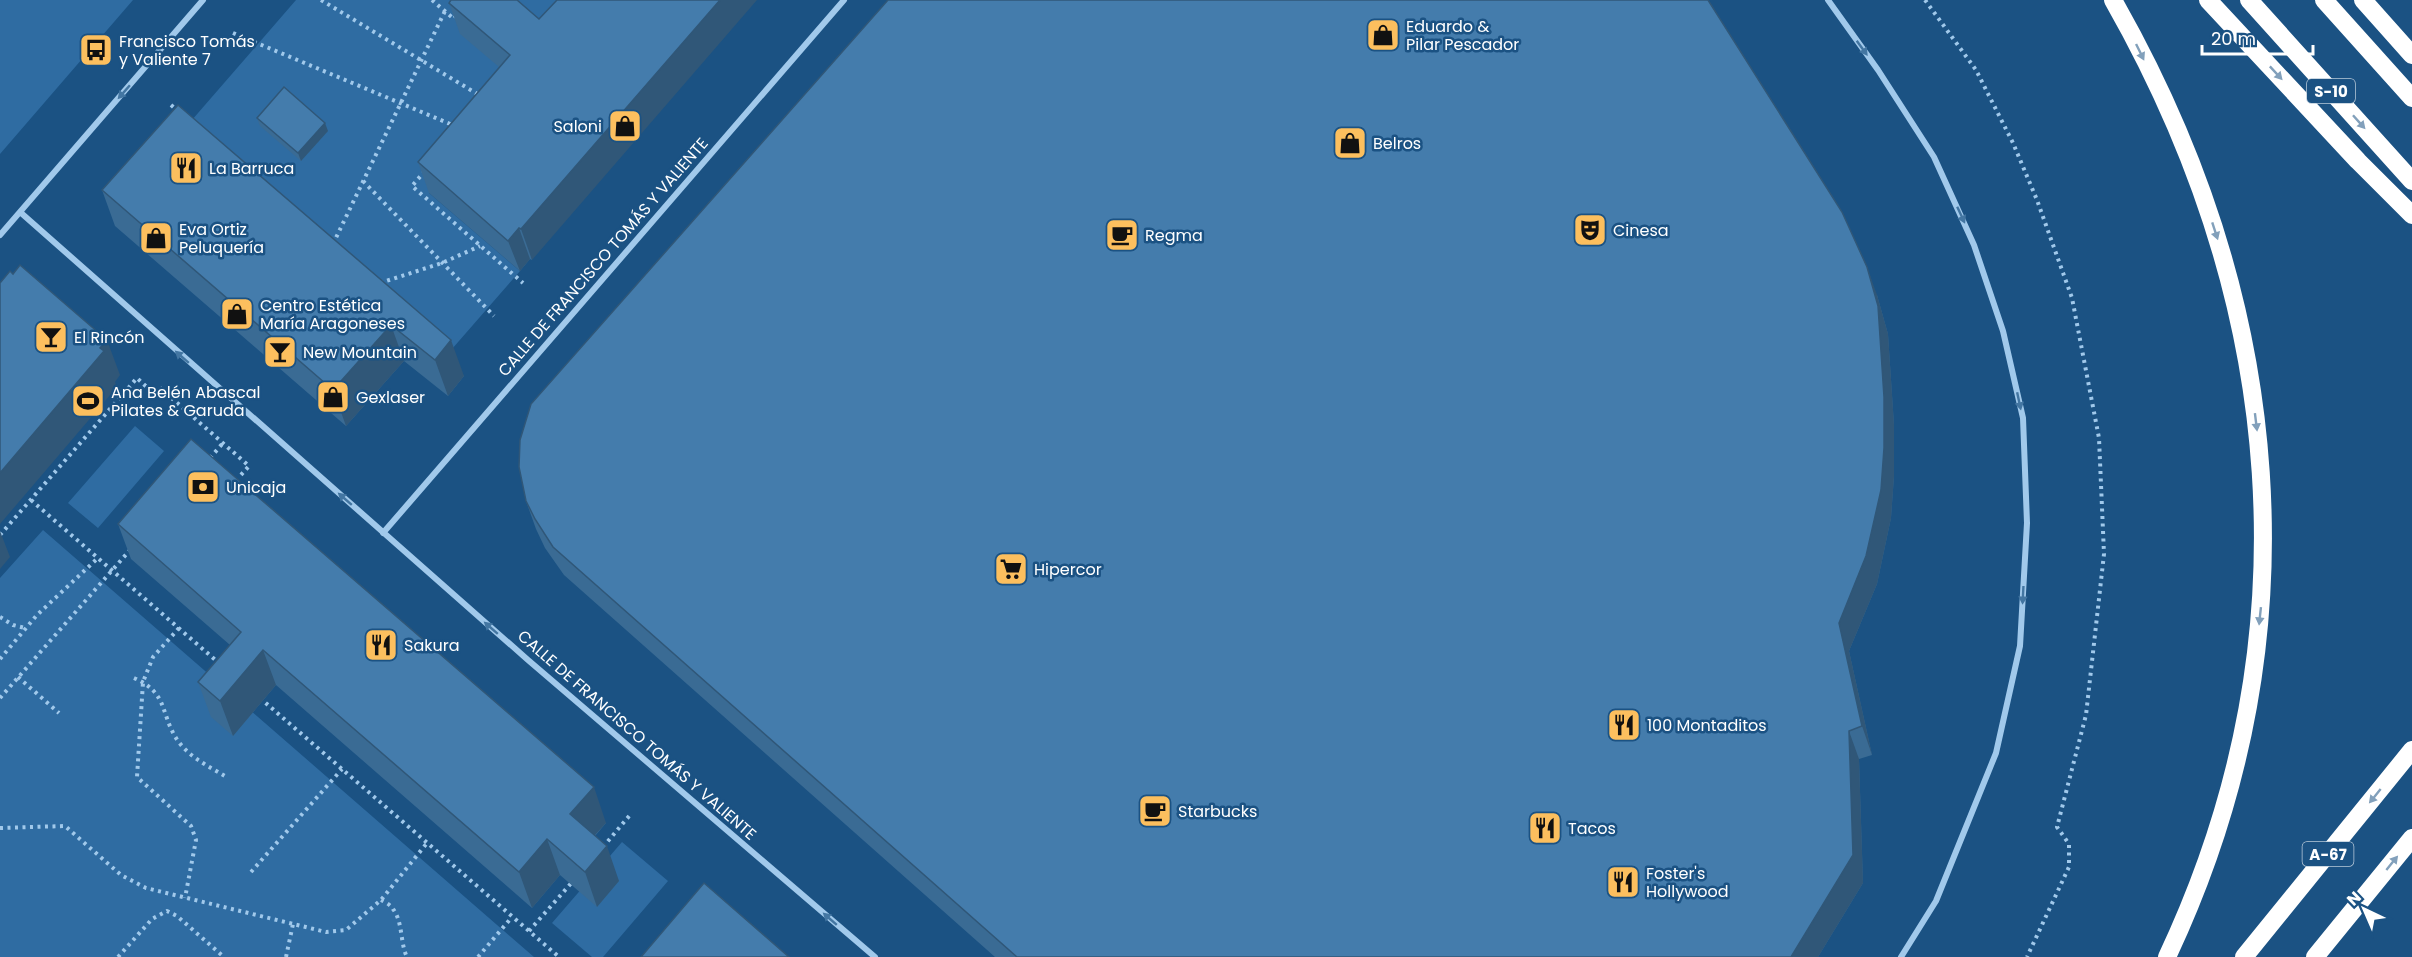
<svg xmlns="http://www.w3.org/2000/svg" width="2412" height="957" font-family="Poppins,sans-serif">
<style>
.green{fill:#2f6ca2}
.lines{fill:none;stroke-linecap:round;stroke-linejoin:round}
.path{stroke:#a1c9eb;stroke-width:4;stroke-dasharray:3 4.5;stroke-linecap:butt}
.minor{stroke:#a1c9eb;stroke-width:6}
.motorway{stroke:#fff;stroke-width:18}
.wall{fill:#3a6b94}
.shaded-wall{fill:#305778}
.building{fill:#447cac;stroke:#305778;stroke-width:1.5}
.oneway{fill:#4376a2}
.oneway2{fill:#82a0bb}
.labels{text-anchor:middle;dominant-baseline:central;stroke-width:5;stroke-linejoin:round;paint-order:stroke}
.shield{fill:#1b5283;stroke:#bbcbda;stroke-width:1.5}
.shield-label{font-size:15px;font-weight:bold;fill:#fff}
.poi-label{font-size:16px;fill:#fff;stroke:#1b5283;text-anchor:start}
.street-label{font-size:16px;fill:#fff;stroke:#1b5283}
</style>
<rect width="100%" height="100%" fill="#1b5283"/>
<!-- green -->
<path class="green" d="M 0,0 L 133,0 L 0,154 Z
M 296,0 L 596,0 L 429,193 L 520,271 L 452,349 L 185,128 Z
M 135,426 L 164,451 L 98,528 L 68,503 Z
M 43,530 L 534,957 L 0,957 L 0,578 Z
M 622,842 L 668,881 L 603,957 L 592,957 L 552,923 Z"/>
<g class="lines">
<!-- path -->
<path class="path" d="M 321,0 L 479,95
M 432,0 L 454,19 L 456,16
M 1925,0 L 1976,70 L 2013,143 L 2037,200 L 2072,298 L 2099,438 L 2104,554 L 2086,715 L 2057,827 L 2069,844 L 2069,867 L 2027,957
M 233,33 L 455,126
M 171,105 L 178,111
M 425,171 L 412,186 L 523,283
M 363,181 L 494,316
M 333,244 L 445,11
M 380,283 L 442,263 L 480,246
M 210,458 L 223,443
M 31,500 L 220,664
M 0,535 L 137,378 L 153,393 L 159,387 L 249,466 L 240,476
M 0,617 L 13,625 L 25,628
M 179,628 L 153,657 L 143,682 L 137,777 L 191,826 L 196,840 L 185,898
M 0,659 L 37,615 L 98,558
M 18,677 L 59,713
M 134,678 C 168,693 160,712 176,738 C 187,756 208,766 225,776
M 0,698 L 130,550
M 260,698 L 559,957
M 0,828 L 65,826 L 121,875 L 146,888 L 326,932 L 346,930 L 381,900 L 427,843
M 603,847 L 630,815
M 251,872 L 342,769
M 381,900 C 385,902 391,905 393,909 C 403,922 400,943 407,957
M 529,931 L 574,880
M 118,957 L 152,919 L 167,911 L 177,916 L 224,957
M 286,957 L 293,924
M 478,957 L 512,917"/>
<!-- minor -->
<path class="minor" d="M 1828,0 L 1878,70 L 1934,157 L 1974,245 L 2003,331 L 2023,418 L 2027,523 L 2020,646 L 1996,753 L 1936,901 L 1901,957
M 20,212 L 528,660 L 875,957
M 0,235 L 203,0
M 383,533 L 844,0"/>
<!-- motorway -->
<path class="motorway" d="M 2113,0 C 2285,302 2317,639 2167,957
M 2208,0 L 2358,161 L 2412,215
M 2249,0 L 2412,181
M 2324,0 L 2412,98
M 2363,0 L 2412,55
M 2244,957 L 2412,750
M 2315,957 L 2412,838"/>
</g>
<!-- wall -->
<path class="wall" d="M 450,0 L 517,0 L 532,260 L 530,259 L 520,271 L 429,193 L 418,162 L 499,67 L 460,34 L 449,3 L 451,1 Z
M 178,105 L 464,376 L 448,396 L 404,361 L 346,426 L 115,226 L 102,190 Z
M 257,118 L 328,131 L 301,161 L 260,126 Z
M 1877,295 L 1888,334 L 1894,425 L 1894,476 L 1891,518 L 1877,584 L 1849,651 L 1872,755 L 1859,759 L 1863,883 L 1818,957 L 995,957 L 564,575 L 545,548 L 536,529 L 526,501 Z
M 118,524 L 606,823 L 595,836 L 619,881 L 597,907 L 560,875 L 532,908 L 276,685 L 233,736 L 211,717 L 198,682 L 230,645 L 131,559 Z"/>
<!-- shaded-wall -->
<path class="shaded-wall" d="M 720,0 L 757,0 L 532,260 L 521,229 Z
M 325,123 L 328,131 L 301,161 L 298,153 Z
M 519,228 L 530,259 L 520,271 L 508,241 Z
M 1867,267 L 1877,295 L 1888,334 L 1894,425 L 1894,476 L 1891,518 L 1877,584 L 1849,651 L 1872,755 L 1862,726 L 1839,623 Z
M 391,325 L 404,361 L 346,426 L 333,390 Z
M 107,340 L 120,375 L 115,382 L 117,387 L 0,524 L 0,473 Z
M 451,340 L 464,376 L 448,396 L 435,360 Z
M 0,531 L 10,557 L 0,569 Z
M 263,650 L 276,685 L 233,736 L 220,701 Z
M 1849,731 L 1859,759 L 1863,883 L 1818,957 L 1791,957 Z
M 594,787 L 606,823 L 582,849 L 570,814 Z
M 547,839 L 560,875 L 532,908 L 519,872 Z
M 607,846 L 619,881 L 597,907 L 585,872 Z"/>
<!-- building -->
<path class="building" d="M 451,0 L 517,0 L 539,19 L 557,0 L 720,0 L 521,229 L 519,228 L 508,241 L 418,162 L 510,55 L 449,3 Z
M 888,0 L 1708,0 L 1842,212 L 1867,267 L 1878,306 L 1884,397 L 1884,448 L 1881,490 L 1866,556 L 1839,623 L 1862,726 L 1849,731 L 1853,855 L 1791,957 L 1017,957 L 553,547 L 535,519 L 526,501 L 519,467 L 520,440 L 531,404 Z
M 284,87 L 325,123 L 298,153 L 257,118 Z
M 178,105 L 451,340 L 435,360 L 391,325 L 333,390 L 102,190 Z
M 20,265 L 107,340 L 100,348 L 104,351 L 0,473 L 0,283 L 10,271 L 13,274 Z
M 191,439 L 594,787 L 570,814 L 607,846 L 585,872 L 547,839 L 519,872 L 263,650 L 220,701 L 198,682 L 241,632 L 118,524 Z
M 704,883 L 789,957 L 641,957 Z"/>
<!-- one-way arrows -->
<defs><path id="oneway-solid" d="M-6-.8H1V-3.2L6.5 0L1 3.2V.8H-6Z" transform="scale(1.5)"/></defs>
<g class="oneway">
<use href="#oneway-solid" transform="translate(1862 48) rotate(54)"/>
<use href="#oneway-solid" transform="translate(124 92) rotate(131)"/>
<use href="#oneway-solid" transform="translate(1961 215) rotate(65)"/>
<use href="#oneway-solid" transform="translate(182 357) rotate(-139)"/>
<use href="#oneway-solid" transform="translate(2019 401) rotate(78)"/>
<use href="#oneway-solid" transform="translate(345 499) rotate(-139)"/>
<use href="#oneway-solid" transform="translate(2023 595) rotate(93)"/>
<use href="#oneway-solid" transform="translate(491 628) rotate(-139)"/>
<use href="#oneway-solid" transform="translate(830 919) rotate(-139)"/>
</g>
<g class="oneway2">
<use href="#oneway-solid" transform="translate(2140 52) rotate(64)"/>
<use href="#oneway-solid" transform="translate(2276 73) rotate(47)"/>
<use href="#oneway-solid" transform="translate(2359 122) rotate(48)"/>
<use href="#oneway-solid" transform="translate(2215 231) rotate(72)"/>
<use href="#oneway-solid" transform="translate(2256 422) rotate(83)"/>
<use href="#oneway-solid" transform="translate(2260 616) rotate(96)"/>
<use href="#oneway-solid" transform="translate(2375 796) rotate(129)"/>
<use href="#oneway-solid" transform="translate(2392 863) rotate(-51)"/>
</g>
<!-- icons -->
<defs>
<symbol id="shop-square" viewBox="-11 -11 22 22"><rect x="-9" y="-9" width="18" height="18" rx="4" fill="#fcbf5e" stroke="#1b5283"/><path d="M-5-2.5h2.3a2.7 3.5 0 0 1 5.4 0H5L5.5 6h-11ZM-1.5-2.5h3a1.5 2.3 0 0 0-3 0Z" fill="#111"/></symbol>
<symbol id="bus-square" viewBox="-11 -11 22 22"><rect x="-9" y="-9" width="18" height="18" rx="4" fill="#fcbf5e" stroke="#1b5283"/><path d="M-5-6H5V4H4V6H2V4H-2V6H-4V4H-5ZM-3.5-4V0h7V-4ZM-3.5 1.2v1.5H-2V1.2ZM2 1.2v1.5H3.5V1.2Z" fill="#111"/></symbol>
<symbol id="restaurant-square" viewBox="-11 -11 22 22"><rect x="-9" y="-9" width="18" height="18" rx="4" fill="#fcbf5e" stroke="#1b5283"/><path d="M-5-6h1v4h1v-4h1v4h1v-4h1v5L-1.5 .5V6h-2V.5L-5-1ZM5-6V6H3V1.5H1.5Q1.5-4 5-6Z" fill="#111"/></symbol>
<symbol id="theatre-square" viewBox="-11 -11 22 22"><rect x="-9" y="-9" width="18" height="18" rx="4" fill="#fcbf5e" stroke="#1b5283"/><path d="M-5-5.5Q0-4 5-5.5V0Q5 5 0 6Q-5 5-5 0ZM-3.3-2.5H-1v1.5H-3.3ZM1-2.5H3.3v1.5H1ZM-2.8 1Q0 5.5 2.8 1Z" fill="#111"/></symbol>
<symbol id="cafe-square" viewBox="-11 -11 22 22"><rect x="-9" y="-9" width="18" height="18" rx="4" fill="#fcbf5e" stroke="#1b5283"/><path d="M-5.5-4.5H6V0H3Q3 3.5 0 3.5H-2.5Q-5.5 3.5-5.5 0ZM3-3.2v2h1.7v-2ZM-6 4.5H4V6H-6Z" fill="#111"/></symbol>
<symbol id="bar-square" viewBox="-11 -11 22 22"><rect x="-9" y="-9" width="18" height="18" rx="4" fill="#fcbf5e" stroke="#1b5283"/><path d="M-6-5H6L.8 .8V4.5H3.5V6h-7V4.5H-.8V.8Z" fill="#111"/></symbol>
<symbol id="stadium-square" viewBox="-11 -11 22 22"><rect x="-9" y="-9" width="18" height="18" rx="4" fill="#fcbf5e" stroke="#1b5283"/><path d="M0-5a6.5 5 0 1 0 0 10a6.5 5 0 1 0 0-10ZM-3.5-1.8h7v3.6h-7Z" fill="#111"/></symbol>
<symbol id="bank-square" viewBox="-11 -11 22 22"><rect x="-9" y="-9" width="18" height="18" rx="4" fill="#fcbf5e" stroke="#1b5283"/><path d="M-6-4H6V4H-6ZM0-2.3a2.3 2.3 0 1 0 0 4.6a2.3 2.3 0 1 0 0-4.6Z" fill="#111"/></symbol>
<symbol id="supermarket-square" viewBox="-11 -11 22 22"><rect x="-9" y="-9" width="18" height="18" rx="4" fill="#fcbf5e" stroke="#1b5283"/><path d="M-6-5.5h2.5l.6 2H6L4.5 2H-2.5L-4.4-4H-6ZM-1.5 3.2a1.3 1.3 0 1 0 .1 0ZM3 3.2a1.3 1.3 0 1 0 .1 0Z" fill="#111"/></symbol>
</defs>
<g fill-rule="evenodd">
<use href="#shop-square" x="1364" y="16" width="38" height="38"/>
<use href="#bus-square" x="77" y="31" width="38" height="38"/>
<use href="#shop-square" x="606" y="107" width="38" height="38"/>
<use href="#shop-square" x="1331" y="124" width="38" height="38"/>
<use href="#restaurant-square" x="167" y="149" width="38" height="38"/>
<use href="#theatre-square" x="1571" y="211" width="38" height="38"/>
<use href="#cafe-square" x="1103" y="216" width="38" height="38"/>
<use href="#shop-square" x="137" y="219" width="38" height="38"/>
<use href="#shop-square" x="218" y="295" width="38" height="38"/>
<use href="#bar-square" x="32" y="318" width="38" height="38"/>
<use href="#bar-square" x="261" y="333" width="38" height="38"/>
<use href="#shop-square" x="314" y="378" width="38" height="38"/>
<use href="#stadium-square" x="69" y="382" width="38" height="38"/>
<use href="#bank-square" x="184" y="468" width="38" height="38"/>
<use href="#supermarket-square" x="992" y="550" width="38" height="38"/>
<use href="#restaurant-square" x="362" y="626" width="38" height="38"/>
<use href="#restaurant-square" x="1605" y="706" width="38" height="38"/>
<use href="#cafe-square" x="1136" y="792" width="38" height="38"/>
<use href="#restaurant-square" x="1526" y="809" width="38" height="38"/>
<use href="#restaurant-square" x="1604" y="863" width="38" height="38"/>
</g>
<g class="labels">
<!-- shield labels -->
<g class="shield">
<rect x="2307" y="79" width="48" height="24" rx="4.5"/>
<rect x="2302.5" y="842" width="51" height="24" rx="4.5"/>
</g>
<g class="shield-label">
<text x="2331" y="91">S-10</text>
<text x="2328" y="854">A-67</text>
</g>
<!-- poi labels -->
<g class="poi-label">
<text x="1406" y="26">Eduardo &amp;<tspan x="1406" dy="18">Pilar Pescador</tspan></text>
<text x="119" y="41">Francisco Tomás<tspan x="119" dy="18">y Valiente 7</tspan></text>
<text x="602" y="126" text-anchor="end">Saloni</text>
<text x="1373" y="143">Belros</text>
<text x="209" y="168">La Barruca</text>
<text x="179" y="229">Eva Ortiz<tspan x="179" dy="18">Peluquería</tspan></text>
<text x="1613" y="230">Cinesa</text>
<text x="1145" y="235">Regma</text>
<text x="260" y="305">Centro Estética<tspan x="260" dy="18">María Aragoneses</tspan></text>
<text x="74" y="337">El Rincón</text>
<text x="303" y="352">New Mountain</text>
<text x="111" y="392">Ana Belén Abascal<tspan x="111" dy="18">Pilates &amp; Garuda</tspan></text>
<text x="356" y="397">Gexlaser</text>
<text x="226" y="487">Unicaja</text>
<text x="1034" y="569">Hipercor</text>
<text x="404" y="645">Sakura</text>
<text x="1647" y="725">100 Montaditos</text>
<text x="1178" y="811">Starbucks</text>
<text x="1568" y="828">Tacos</text>
<text x="1646" y="873">Foster's<tspan x="1646" dy="18">Hollywood</tspan></text>
</g>
<!-- street labels -->
<g class="street-label">
<text transform="translate(603 257) rotate(-49)">CALLE DE FRANCISCO TOMÁS Y VALIENTE</text>
<text transform="translate(637 735) rotate(41)">CALLE DE FRANCISCO TOMÁS Y VALIENTE</text>
</g>
</g>
<!-- north arrow -->
<g transform="translate(2364 909) rotate(316)" stroke="#1b5283" stroke-width="4.5" paint-order="stroke">
<path d="M0-4.5L10 22L0 15L-10 22Z" fill="#ffffff"/>
<text y="-9" font-size="16" font-weight="bold" text-anchor="middle" fill="#ffffff">N</text>
</g>
<!-- scale -->
<path d="M2202 45v9h111v-9" fill="none" stroke="#ffffff" stroke-width="3"/>
<text x="2211" y="45" font-size="18" fill="#ffffff" stroke="#1b5283" stroke-width="4.5" paint-order="stroke">20 m</text>
</svg>
